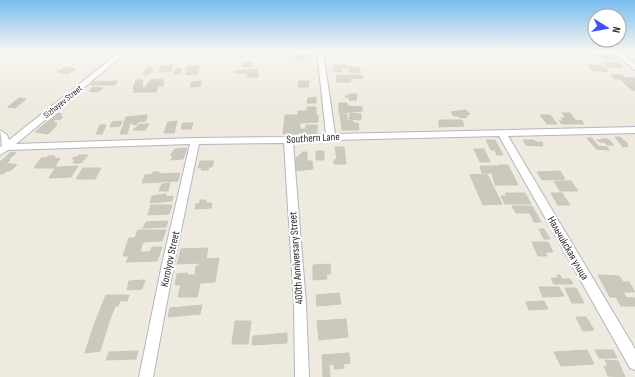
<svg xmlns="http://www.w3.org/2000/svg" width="635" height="377" font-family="'Sofia Sans Condensed',sans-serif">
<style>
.building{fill:#cbc8be;stroke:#cbc6b9}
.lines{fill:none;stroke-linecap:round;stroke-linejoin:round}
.minor-casing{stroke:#b4b5c1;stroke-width:2}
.minor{fill:#fff;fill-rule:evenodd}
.labels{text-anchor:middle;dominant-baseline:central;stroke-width:4;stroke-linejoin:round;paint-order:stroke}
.far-street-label{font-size:9px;fill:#2e2e2e;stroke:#fff}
.street-label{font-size:11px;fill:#2e2e2e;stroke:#fff}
</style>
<rect width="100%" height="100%" fill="#efeae0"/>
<!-- building -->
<path class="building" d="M 302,51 L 302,55 L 288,55 L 288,52 Z
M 581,51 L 590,51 L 596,56 L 591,56 Z
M 603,52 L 607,52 L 612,56 L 597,56 L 595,54 L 606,54 Z
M 307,55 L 307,58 L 304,58 L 304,60 L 295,60 L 295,56 Z
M 600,56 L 613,56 L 618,60 L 603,59 Z
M 252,62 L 252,66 L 243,67 L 243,63 Z
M 603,62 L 620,63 L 623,67 L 610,67 L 606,66 Z
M 173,65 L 171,71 L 159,72 L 161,66 Z
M 334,65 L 347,65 L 347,68 L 342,67 L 342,72 L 334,71 Z
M 588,65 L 600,65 L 609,71 L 593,71 Z
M 188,66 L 200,66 L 197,74 L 185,75 L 187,70 L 185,70 Z
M 65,67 L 76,69 L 68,74 L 57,72 Z
M 147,67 L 152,67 L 151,70 L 153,70 L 152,72 L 149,73 L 148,75 L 143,75 Z
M 349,67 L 360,68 L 360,73 L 349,72 Z
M 176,68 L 182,68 L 180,74 L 174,74 Z
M 258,69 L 258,77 L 248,77 L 247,73 L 234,73 L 234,71 Z
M 336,75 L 362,75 L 363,78 L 350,79 L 351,82 L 337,82 Z
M 611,75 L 622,75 L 625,78 L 635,78 L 635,82 L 623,82 L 621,79 L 615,79 Z
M 163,79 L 162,81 L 164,81 L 163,86 L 158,86 L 156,92 L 133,92 L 135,89 L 133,89 L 136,80 L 143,80 L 142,87 L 146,87 L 150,80 Z
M 117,81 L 115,85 L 91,85 L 93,82 Z
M 201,81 L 200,86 L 190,87 L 192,82 Z
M 299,81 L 309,81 L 308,87 L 298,87 Z
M 624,83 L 635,83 L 635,90 L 632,90 Z
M 93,87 L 103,88 L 98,92 L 89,91 Z
M 349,94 L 357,94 L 356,100 L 349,100 L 349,97 L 345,97 L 345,96 L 348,96 Z
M 316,97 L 316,103 L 307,103 L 308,98 Z
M 19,98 L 26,99 L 15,108 L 8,107 Z
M 339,103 L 347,103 L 348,106 L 362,107 L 362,111 L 339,113 Z
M 307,107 L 316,107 L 316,115 L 298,115 L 298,111 L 307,111 Z
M 466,110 L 470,114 L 466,115 L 467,117 L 460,118 L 459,116 L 454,116 L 451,112 Z
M 58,113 L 62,114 L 59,116 L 63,117 L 60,120 L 56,119 L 53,122 L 57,123 L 54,125 L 57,125 L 48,134 L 35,132 Z
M 350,113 L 361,114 L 361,120 L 349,119 Z
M 562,113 L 570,113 L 576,121 L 581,120 L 584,124 L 562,124 L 559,121 L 564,121 L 561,118 L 566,118 Z
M 340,114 L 347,114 L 347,120 L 353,121 L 354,123 L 358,123 L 359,130 L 342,130 Z
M 147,115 L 146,121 L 138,122 L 137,124 L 133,125 L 133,123 L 130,123 L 127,134 L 120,134 L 126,117 Z
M 285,115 L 318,115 L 318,122 L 300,123 L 300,129 L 306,129 L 306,125 L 317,125 L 317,134 L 283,134 Z
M 540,115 L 550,115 L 557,124 L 547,124 Z
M 439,120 L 462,120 L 464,126 L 439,127 Z
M 122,121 L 120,126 L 110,127 L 112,122 Z
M 177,121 L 174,133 L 164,133 L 168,122 Z
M 183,123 L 193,123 L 191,129 L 181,129 Z
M 140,124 L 149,124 L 145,130 L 133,130 Z
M 100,125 L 106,125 L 102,134 L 96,134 Z
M 615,137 L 620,137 L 628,144 L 626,144 L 628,146 L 623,147 Z
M 587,138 L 592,138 L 598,146 L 607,147 L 609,150 L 596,149 Z
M 601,139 L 608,139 L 614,145 L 607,145 L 604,142 L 600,142 L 597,140 L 602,140 Z
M 486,140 L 495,140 L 503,155 L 497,155 L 495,150 L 491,150 Z
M 523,140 L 534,140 L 536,142 L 542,142 L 543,146 L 526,145 Z
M 335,147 L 344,147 L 346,164 L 334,164 L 334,160 L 337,159 Z
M 187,148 L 183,159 L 171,160 L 173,155 L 170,155 L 175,149 Z
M 474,149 L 484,149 L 490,162 L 480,162 Z
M 316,151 L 324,151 L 324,160 L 316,160 Z
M 11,152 L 16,153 L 8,160 L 10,160 L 7,163 L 17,165 L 10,171 L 7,171 L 3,174 L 0,174 L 0,162 Z
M 303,152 L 307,152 L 307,161 L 312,161 L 313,169 L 295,171 L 296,158 Z
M 79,155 L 88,155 L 81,163 L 73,163 L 75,159 L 72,159 L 74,157 L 78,157 Z
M 48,156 L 55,156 L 54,159 L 60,158 L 54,168 L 34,168 L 41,158 L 47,158 Z
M 200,161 L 214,161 L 212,167 L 209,167 L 208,170 L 201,170 L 202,168 L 198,168 Z
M 499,165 L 508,165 L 512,173 L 482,173 L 480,166 L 500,166 Z
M 78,166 L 71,177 L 49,178 L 56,167 Z
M 83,168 L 101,168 L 95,179 L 76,179 Z
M 560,171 L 565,179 L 542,180 L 537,172 Z
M 153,172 L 159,172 L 159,174 L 180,173 L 178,181 L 142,183 L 145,175 L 153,174 Z
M 492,173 L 512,173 L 518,185 L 495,185 Z
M 487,174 L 502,204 L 483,205 L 470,175 Z
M 554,181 L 571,181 L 578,191 L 560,191 Z
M 170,183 L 168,191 L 159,191 L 162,184 Z
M 505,193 L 525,193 L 531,204 L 505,204 L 501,196 L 507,196 Z
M 551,193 L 562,193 L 570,205 L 558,205 Z
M 166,194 L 166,197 L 173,196 L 172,201 L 150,203 L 152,196 Z
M 200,200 L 206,200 L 206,203 L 212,203 L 211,208 L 195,209 L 196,204 L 200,203 Z
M 151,205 L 172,205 L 169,214 L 148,215 Z
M 512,206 L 532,206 L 541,222 L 534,222 L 530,213 L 516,213 Z
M 168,221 L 166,227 L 143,228 L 146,222 Z
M 539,229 L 544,229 L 550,239 L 544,239 Z
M 138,230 L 166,230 L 162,241 L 143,242 L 140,252 L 150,252 L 152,247 L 162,247 L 157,261 L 126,262 L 129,256 L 123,256 L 129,238 L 135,238 Z
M 532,242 L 548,242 L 553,252 L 545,252 L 547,256 L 538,256 Z
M 208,248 L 206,259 L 219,258 L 215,282 L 175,285 L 177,274 L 188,273 L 187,275 L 195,275 L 196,266 L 199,266 L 199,263 L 177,264 L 181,249 Z
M 330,264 L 331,274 L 326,274 L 327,279 L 313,280 L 313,265 Z
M 557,275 L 560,275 L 562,279 L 570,279 L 573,284 L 554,284 L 551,278 L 558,278 Z
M 598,275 L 619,276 L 623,282 L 629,282 L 635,292 L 623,292 L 626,297 L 610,297 Z
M 145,280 L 142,289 L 127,290 L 129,281 Z
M 181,284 L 200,284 L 197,297 L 178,297 Z
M 539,287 L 559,287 L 564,296 L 543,297 Z
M 565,288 L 576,288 L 584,303 L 572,303 Z
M 339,293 L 341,304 L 317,306 L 316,295 Z
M 106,295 L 129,295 L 127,301 L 120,301 L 118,306 L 115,306 L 108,325 L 94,325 Z
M 616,297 L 635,298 L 635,306 L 621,306 Z
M 544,301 L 548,309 L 529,310 L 526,302 Z
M 202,305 L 200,314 L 168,317 L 170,308 Z
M 576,317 L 586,317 L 594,330 L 583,331 Z
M 346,319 L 348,337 L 319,340 L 317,321 Z
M 235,321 L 251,321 L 248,344 L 232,344 Z
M 94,325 L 108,325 L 100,351 L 85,353 Z
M 287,333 L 287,343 L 252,345 L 253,336 Z
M 587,350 L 594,364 L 561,366 L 554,352 Z
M 595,350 L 613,350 L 617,358 L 599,358 Z
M 138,351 L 136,359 L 106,360 L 109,352 Z
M 349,353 L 350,363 L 343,364 L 344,368 L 334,369 L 334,364 L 329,365 L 330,377 L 323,377 L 322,355 Z
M 605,360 L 618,361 L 625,377 L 608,376 L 604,366 L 608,367 Z"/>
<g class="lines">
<defs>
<path id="minor" d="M 121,51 L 128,51 L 16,144 L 195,138 L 288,137 L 326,134 L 317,51 L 323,51 L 335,134 L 635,127 L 635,133 L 508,136 L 635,349 L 635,370 L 630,368 L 499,136 L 331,140 L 293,143 L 306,304 L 309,377 L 295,377 L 294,304 L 284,143 L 199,144 L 174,264 L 153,377 L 139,377 L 162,264 L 190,144 L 8,150 L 0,155 L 0,147 L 2,146 L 0,130 L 7,135 L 9,140 Z
M 612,51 L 619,51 L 635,64 L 635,70 Z"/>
</defs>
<!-- minor casing -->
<use href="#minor" class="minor-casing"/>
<!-- minor -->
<use href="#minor" class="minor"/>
</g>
<!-- sky -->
<linearGradient id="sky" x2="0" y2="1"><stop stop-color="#77bcee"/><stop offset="0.49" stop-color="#f8f6f1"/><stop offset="1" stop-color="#f8f6f1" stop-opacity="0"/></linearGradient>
<rect width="635" height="104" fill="url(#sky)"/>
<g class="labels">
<!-- far-street labels -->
<g class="far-street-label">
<text transform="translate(63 102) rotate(-39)">Sizhayev Street</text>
</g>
<!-- street labels -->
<g class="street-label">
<text transform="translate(313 138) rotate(-3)">Southern Lane</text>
<text transform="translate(568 248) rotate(60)">Нальчикская улица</text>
<text transform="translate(296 258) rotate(-94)">400th Anniversary Street</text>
<text transform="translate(170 259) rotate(-78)">Korolyov Street</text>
</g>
</g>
<!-- north arrow -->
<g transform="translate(607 28) rotate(101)"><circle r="19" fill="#ffffff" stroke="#ababab"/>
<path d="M0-3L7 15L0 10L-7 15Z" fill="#3d52ff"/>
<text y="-6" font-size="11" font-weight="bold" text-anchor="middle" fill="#2e2e2e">N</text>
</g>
</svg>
